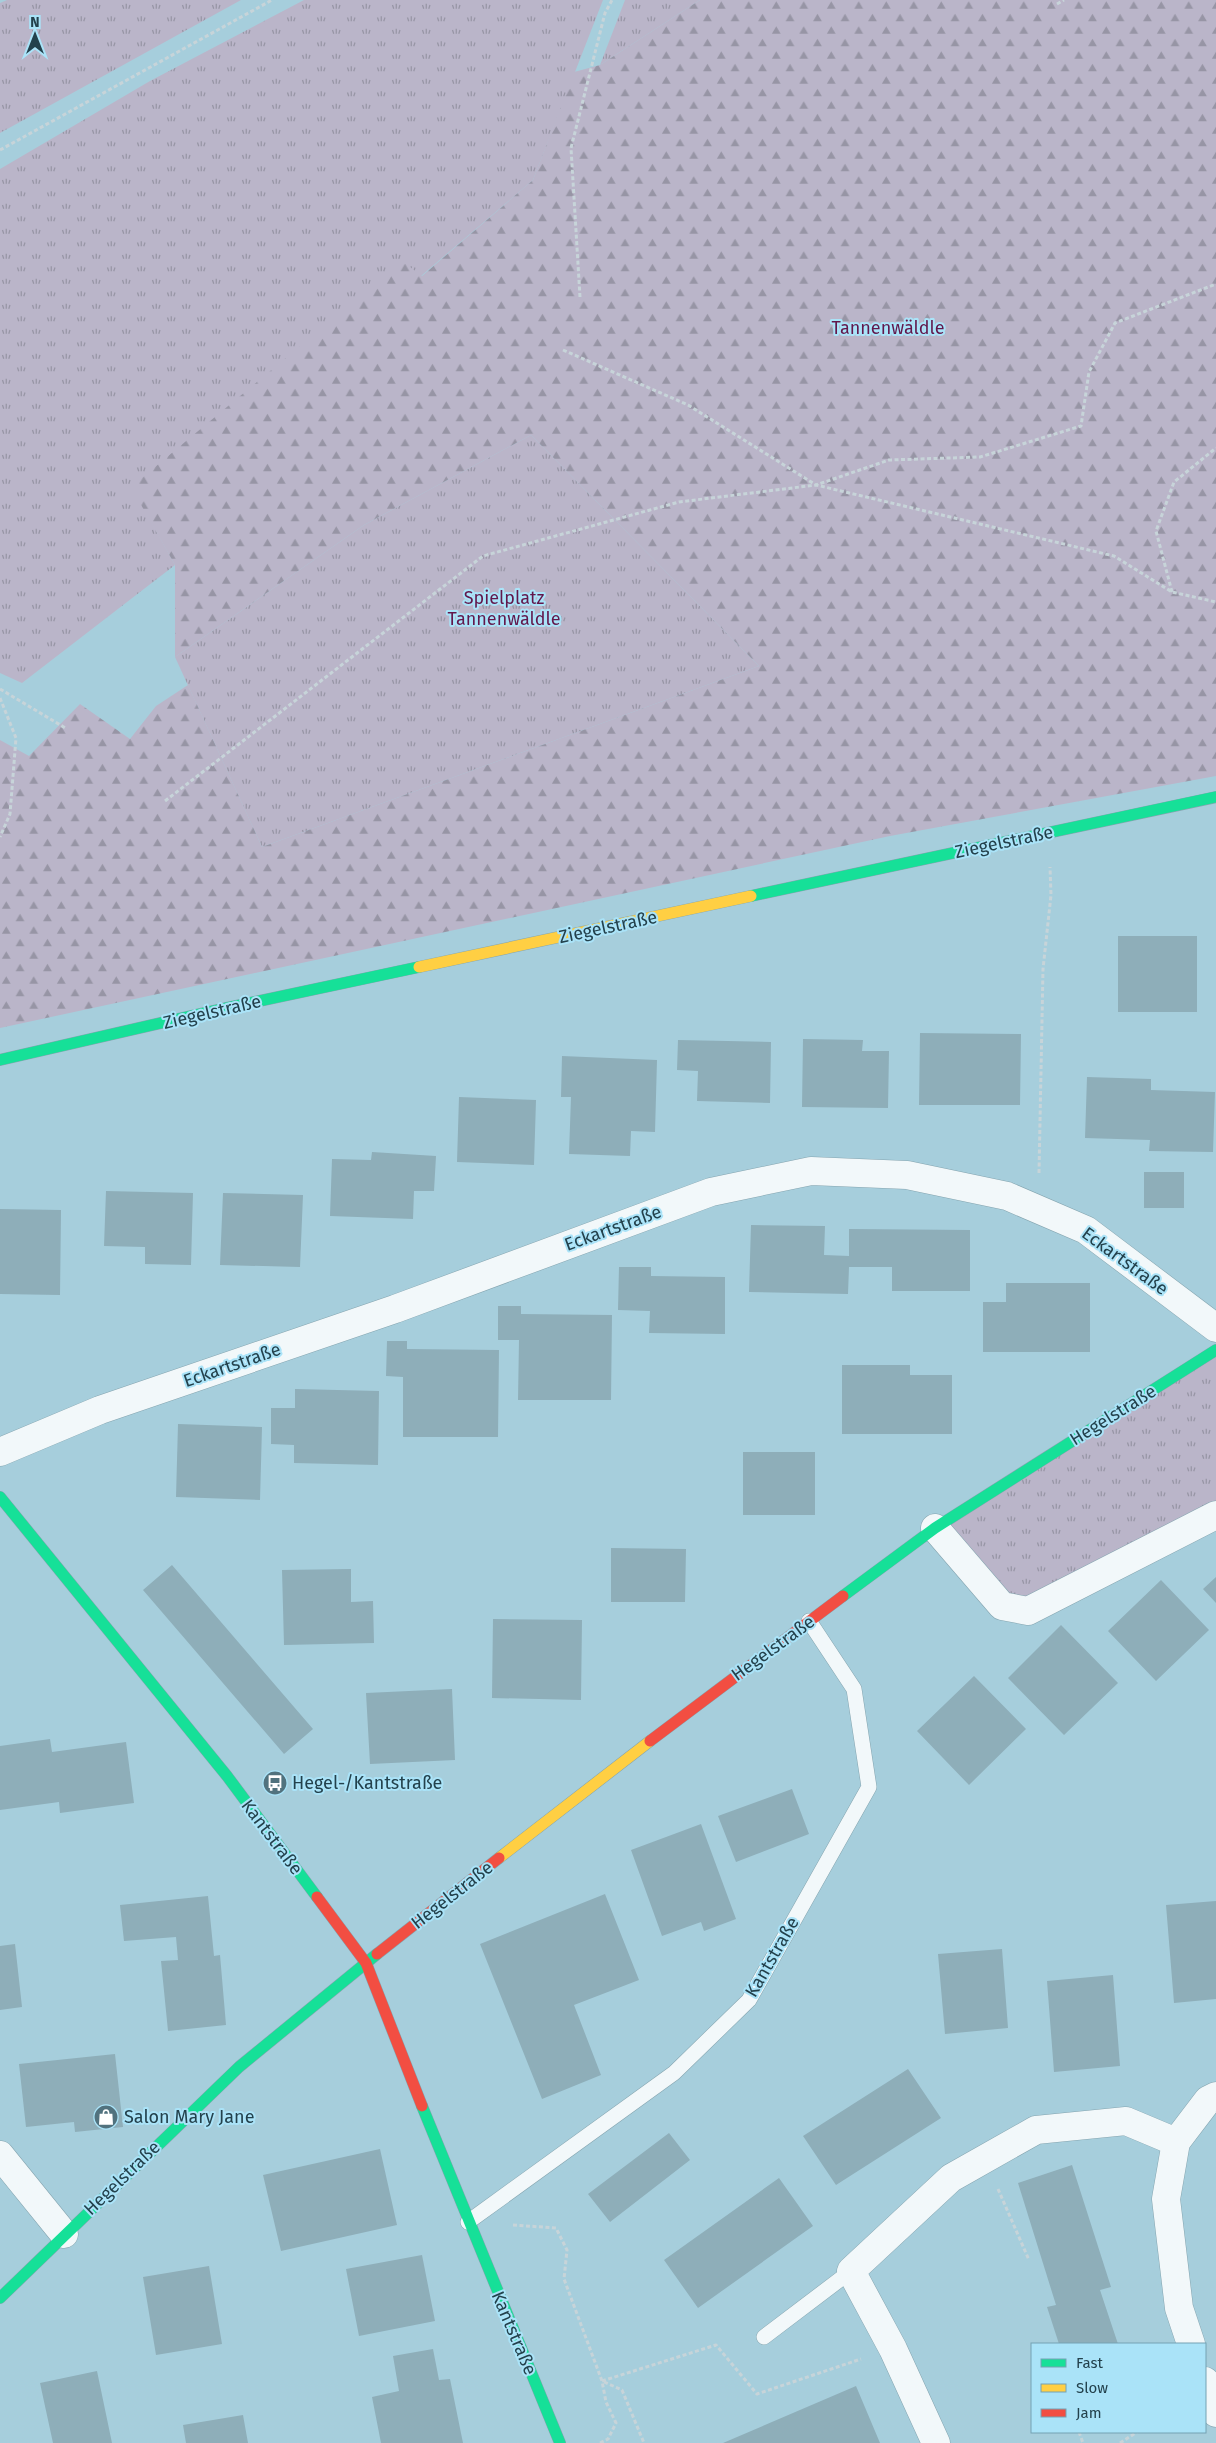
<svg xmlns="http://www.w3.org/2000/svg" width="1216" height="2443" font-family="'Fira Sans',sans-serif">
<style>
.grass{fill:url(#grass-tufts)}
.forest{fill:url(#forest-firs)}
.building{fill:#8eaeb9}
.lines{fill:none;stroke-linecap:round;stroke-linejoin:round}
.lane-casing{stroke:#84a4af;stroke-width:16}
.street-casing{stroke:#84a4af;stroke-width:29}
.fast-casing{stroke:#84a4af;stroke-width:12}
.slow-casing{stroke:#84a4af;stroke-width:12}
.jam-casing{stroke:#84a4af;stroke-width:12}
.path{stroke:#c7d4d9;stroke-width:3;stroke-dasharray:4 2.5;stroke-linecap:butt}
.lane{stroke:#f2f8fa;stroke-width:15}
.street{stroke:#f2f8fa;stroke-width:28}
.fast{stroke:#16e098;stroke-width:11}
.slow{stroke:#ffcf43;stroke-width:11}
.jam{stroke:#f24e42;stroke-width:11}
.labels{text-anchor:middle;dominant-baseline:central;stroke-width:4;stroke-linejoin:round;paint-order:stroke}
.park-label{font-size:18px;fill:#62174b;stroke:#aae3f8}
.street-label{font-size:18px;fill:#23414c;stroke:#aae3f8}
.poi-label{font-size:18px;fill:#23414c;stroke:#aae3f8;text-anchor:start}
</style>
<defs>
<pattern id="grass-tufts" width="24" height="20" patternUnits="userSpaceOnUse" patternTransform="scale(1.25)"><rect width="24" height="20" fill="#bab5c9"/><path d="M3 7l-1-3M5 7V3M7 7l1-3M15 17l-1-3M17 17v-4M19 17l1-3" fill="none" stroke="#9795a5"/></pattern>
<pattern id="forest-firs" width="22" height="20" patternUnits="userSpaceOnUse" patternTransform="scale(1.25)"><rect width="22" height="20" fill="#bab5c9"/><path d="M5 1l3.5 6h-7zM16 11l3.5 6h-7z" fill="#9795a5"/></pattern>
</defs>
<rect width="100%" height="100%" fill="#a6cedc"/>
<!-- grass -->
<path class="grass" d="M 7,0 L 241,0 L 0,133 L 0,3 Z
M 304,0 L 603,0 L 533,180 L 421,276 L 402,262 L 132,487 L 175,565 L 22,683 L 0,673 L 0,169 L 150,81 Z
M 625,0 L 700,0 L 600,65 Z
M 531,435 L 759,666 L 262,847 L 175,657 L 364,525 Z
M 1216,1350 L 1216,1515 L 1028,1611 L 935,1528 Z"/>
<!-- forest -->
<path class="forest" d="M 700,0 L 1216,0 L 1216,776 L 890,836 L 0,1028 L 0,740 L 29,756 L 80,704 L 130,739 L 156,706 L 188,685 L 262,847 L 759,666 L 531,435 L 364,525 L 175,657 L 175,565 L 131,487 L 402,261 L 422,276 L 533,180 L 574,72 L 600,65 Z"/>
<!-- building -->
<path class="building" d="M 1118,936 L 1197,936 L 1197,1012 L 1118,1012 Z
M 920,1033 L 1021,1034 L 1020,1105 L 919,1105 Z
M 803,1039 L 863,1040 L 862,1051 L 889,1051 L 888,1108 L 802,1107 Z
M 678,1040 L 771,1042 L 770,1103 L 697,1101 L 698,1071 L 677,1070 Z
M 562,1056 L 657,1060 L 655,1132 L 631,1131 L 630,1156 L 569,1154 L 571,1097 L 561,1097 Z
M 1087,1077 L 1151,1079 L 1151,1090 L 1215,1092 L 1213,1152 L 1149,1151 L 1150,1140 L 1085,1138 Z
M 459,1097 L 536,1100 L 534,1165 L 457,1162 Z
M 372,1152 L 436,1156 L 434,1191 L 414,1191 L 413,1219 L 330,1216 L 332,1159 L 371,1160 Z
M 1144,1172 L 1184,1172 L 1184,1208 L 1144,1208 Z
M 106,1191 L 193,1193 L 191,1265 L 145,1264 L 145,1247 L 104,1246 Z
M 223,1193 L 303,1195 L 300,1267 L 220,1265 Z
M 0,1209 L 61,1210 L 60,1295 L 0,1294 Z
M 751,1225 L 825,1226 L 824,1255 L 849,1256 L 849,1229 L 970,1230 L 970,1291 L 892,1291 L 892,1267 L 849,1267 L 848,1294 L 749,1292 Z
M 619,1267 L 651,1267 L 651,1276 L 725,1277 L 725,1334 L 649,1333 L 650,1311 L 618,1310 Z
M 1006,1283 L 1090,1283 L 1090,1352 L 983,1352 L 983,1302 L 1006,1302 Z
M 498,1306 L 521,1306 L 521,1314 L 612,1315 L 611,1400 L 518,1400 L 519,1340 L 498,1340 Z
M 387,1341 L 407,1341 L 407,1349 L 499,1350 L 498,1437 L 403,1437 L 403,1377 L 386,1376 Z
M 842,1365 L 910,1365 L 910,1375 L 952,1375 L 952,1434 L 842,1434 Z
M 295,1389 L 379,1391 L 378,1465 L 294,1463 L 294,1445 L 271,1444 L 271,1408 L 295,1408 Z
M 178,1424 L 262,1427 L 260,1500 L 176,1497 Z
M 743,1452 L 815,1452 L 815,1515 L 743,1515 Z
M 611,1548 L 686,1549 L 685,1602 L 611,1602 Z
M 172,1565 L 313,1729 L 284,1754 L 143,1590 Z
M 351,1569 L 351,1602 L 373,1601 L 374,1643 L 284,1645 L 282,1570 Z
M 1216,1577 L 1216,1603 L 1203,1589 Z
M 1161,1580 L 1209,1630 L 1156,1681 L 1108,1631 Z
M 493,1619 L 582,1620 L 581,1700 L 492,1698 Z
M 1061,1625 L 1118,1683 L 1064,1735 L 1008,1678 Z
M 974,1676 L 1026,1729 L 969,1785 L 917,1731 Z
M 452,1689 L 455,1760 L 370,1764 L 366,1693 Z
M 50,1739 L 52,1752 L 126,1742 L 134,1803 L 60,1813 L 59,1802 L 0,1810 L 0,1746 Z
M 792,1789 L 809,1834 L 736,1862 L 718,1816 Z
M 701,1824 L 736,1919 L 704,1931 L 701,1922 L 662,1936 L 631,1850 Z
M 605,1894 L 639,1980 L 574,2005 L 601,2075 L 542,2099 L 480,1944 Z
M 208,1896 L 214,1956 L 220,1955 L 226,2025 L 168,2031 L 161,1961 L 178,1960 L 176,1937 L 124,1941 L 120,1905 Z
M 1216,1901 L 1216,1999 L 1174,2003 L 1166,1905 Z
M 15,1944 L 22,2007 L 0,2010 L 0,1946 Z
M 1002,1949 L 1008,2028 L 945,2034 L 938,1954 Z
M 1113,1975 L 1120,2066 L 1054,2072 L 1047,1981 Z
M 115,2054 L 123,2127 L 75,2132 L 74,2122 L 26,2127 L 19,2064 Z
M 908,2069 L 941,2118 L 836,2185 L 803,2136 Z
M 669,2133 L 690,2160 L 610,2222 L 588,2194 Z
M 380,2149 L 397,2225 L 281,2251 L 263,2175 Z
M 1072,2165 L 1111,2287 L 1100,2290 L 1118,2344 L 1059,2344 L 1047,2307 L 1056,2305 L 1018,2183 Z
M 779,2178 L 813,2226 L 698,2308 L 664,2260 Z
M 422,2255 L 435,2321 L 359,2336 L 346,2269 Z
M 209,2266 L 222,2344 L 156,2355 L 143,2277 Z
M 433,2349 L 439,2380 L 450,2379 L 463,2443 L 381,2443 L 372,2397 L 399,2391 L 393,2356 Z
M 97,2371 L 112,2443 L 53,2443 L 40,2383 Z
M 856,2386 L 880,2443 L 723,2443 Z
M 243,2415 L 248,2443 L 186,2443 L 183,2425 Z"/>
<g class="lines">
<defs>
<path id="lane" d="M 468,2222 L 674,2073 L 749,2000 L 869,1787 L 854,1689 L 809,1621
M 764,2337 L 851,2271"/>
<path id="street" d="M 0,1452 L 100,1410 L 395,1309 L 711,1192 L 811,1171 L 907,1175 L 1007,1196 L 1086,1230 L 1216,1328
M 935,1528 L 1002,1606 L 1028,1611 L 1216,1515
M 0,2155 L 64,2234
M 1191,2344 L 1179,2308 L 1166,2199 L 1176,2142 L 1208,2100 L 1216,2096
M 1205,2381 L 1216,2413
M 936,2443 L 893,2349 L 851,2271 L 951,2178 L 1036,2130 L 1126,2121 L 1176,2142"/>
<path id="fast" d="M 751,896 L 1216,797
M 0,1060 L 226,1008 L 419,967
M 0,1497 L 227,1776 L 317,1897
M 843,1596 L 935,1528 L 1216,1350
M 422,2106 L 560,2443
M 0,2298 L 239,2067 L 377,1954"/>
<path id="slow" d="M 419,967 L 751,896
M 499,1858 L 650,1741"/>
<path id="jam" d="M 650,1741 L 843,1596
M 317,1897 L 366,1963 L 422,2106
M 377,1954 L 499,1858"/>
</defs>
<!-- lane casing -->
<use href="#lane" class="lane-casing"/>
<!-- street casing -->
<use href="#street" class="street-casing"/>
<!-- fast casing -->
<use href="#fast" class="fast-casing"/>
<!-- slow casing -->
<use href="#slow" class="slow-casing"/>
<!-- jam casing -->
<use href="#jam" class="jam-casing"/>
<!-- path -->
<path class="path" d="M 1057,4 L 1064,0
M 0,150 L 272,0
M 580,297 L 571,148 L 605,13 L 612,0
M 563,350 L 688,405 L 816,485 L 1114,556 L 1172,592 L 1216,602
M 1172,592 L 1156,531 L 1174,482 L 1216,448
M 0,689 L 67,729
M 0,698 L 16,738 L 10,814 L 0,837
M 165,801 L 483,556 L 679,502 L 816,485 L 889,460 L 980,457 L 1081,426 L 1089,372 L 1115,323 L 1216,284
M 1039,1173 L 1043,969 L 1051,895 L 1050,867
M 998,2189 L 1029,2260
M 513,2225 L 556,2228 L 567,2250 L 564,2279 L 602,2381 L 622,2390 L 644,2443
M 1079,2432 L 1083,2443
M 600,2443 L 608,2439 L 616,2423 L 606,2402 L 602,2381 L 716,2345 L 757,2394 L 861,2359
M 1120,2443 L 1137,2432"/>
<!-- lane -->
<use href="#lane" class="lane"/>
<!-- street -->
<use href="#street" class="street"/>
<!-- fast -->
<use href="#fast" class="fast"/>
<!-- slow -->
<use href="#slow" class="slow"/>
<!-- jam -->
<use href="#jam" class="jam"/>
</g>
<!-- icons -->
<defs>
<symbol id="bus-disc" viewBox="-11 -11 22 22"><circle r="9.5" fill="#51727e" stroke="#aae3f8"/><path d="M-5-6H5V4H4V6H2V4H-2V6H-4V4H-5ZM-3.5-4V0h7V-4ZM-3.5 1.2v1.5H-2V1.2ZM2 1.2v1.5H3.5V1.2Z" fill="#fff"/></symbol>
<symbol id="shop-disc" viewBox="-11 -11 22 22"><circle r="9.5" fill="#51727e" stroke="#aae3f8"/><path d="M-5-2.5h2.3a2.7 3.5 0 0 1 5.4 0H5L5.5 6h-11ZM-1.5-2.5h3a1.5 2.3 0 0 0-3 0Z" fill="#fff"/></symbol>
</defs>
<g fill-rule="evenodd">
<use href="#bus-disc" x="261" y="1769" width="28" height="28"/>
<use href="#shop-disc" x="92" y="2103" width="28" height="28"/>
</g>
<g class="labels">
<!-- park labels -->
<g class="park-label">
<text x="888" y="328">Tannenwäldle</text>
<text x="504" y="598">Spielplatz<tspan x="504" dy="21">Tannenwäldle</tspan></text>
</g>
<!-- street labels -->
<g class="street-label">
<text transform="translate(1004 842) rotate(-12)">Ziegelstraße</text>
<text transform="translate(608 927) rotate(-12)">Ziegelstraße</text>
<text transform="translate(212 1012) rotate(-13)">Ziegelstraße</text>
<text transform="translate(613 1228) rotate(-20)">Eckartstraße</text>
<text transform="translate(1125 1261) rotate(36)">Eckartstraße</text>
<text transform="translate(232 1365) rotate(-19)">Eckartstraße</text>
<text transform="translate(1113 1415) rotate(-32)">Hegelstraße</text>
<text transform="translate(773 1648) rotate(-36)">Hegelstraße</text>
<text transform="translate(272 1837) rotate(53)">Kantstraße</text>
<text transform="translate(452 1895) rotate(-38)">Hegelstraße</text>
<text transform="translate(772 1957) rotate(-60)">Kantstraße</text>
<text transform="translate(122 2178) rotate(-44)">Hegelstraße</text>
<text transform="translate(514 2333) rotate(67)">Kantstraße</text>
</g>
<!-- poi labels -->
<g class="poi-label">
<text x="292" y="1783">Hegel-/Kantstraße</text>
<text x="124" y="2117">Salon Mary Jane</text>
</g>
</g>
<!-- legend -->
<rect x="1031" y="2343" width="175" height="90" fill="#aae3f8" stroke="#74a2b3"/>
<rect x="1041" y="2359" width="25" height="8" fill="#16e098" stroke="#74a2b3"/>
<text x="1076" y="2368" font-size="15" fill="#23414c">Fast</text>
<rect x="1041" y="2384" width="25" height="8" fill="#ffcf43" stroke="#74a2b3"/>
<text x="1076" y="2393" font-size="15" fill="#23414c">Slow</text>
<rect x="1041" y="2409" width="25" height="8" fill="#f24e42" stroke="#74a2b3"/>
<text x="1076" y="2418" font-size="15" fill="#23414c">Jam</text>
<!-- north arrow -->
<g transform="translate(35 35)" stroke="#aae3f8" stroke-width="4" paint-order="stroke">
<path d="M0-4L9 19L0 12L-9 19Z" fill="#23414c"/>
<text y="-8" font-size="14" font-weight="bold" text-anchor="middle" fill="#23414c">N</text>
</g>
</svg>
